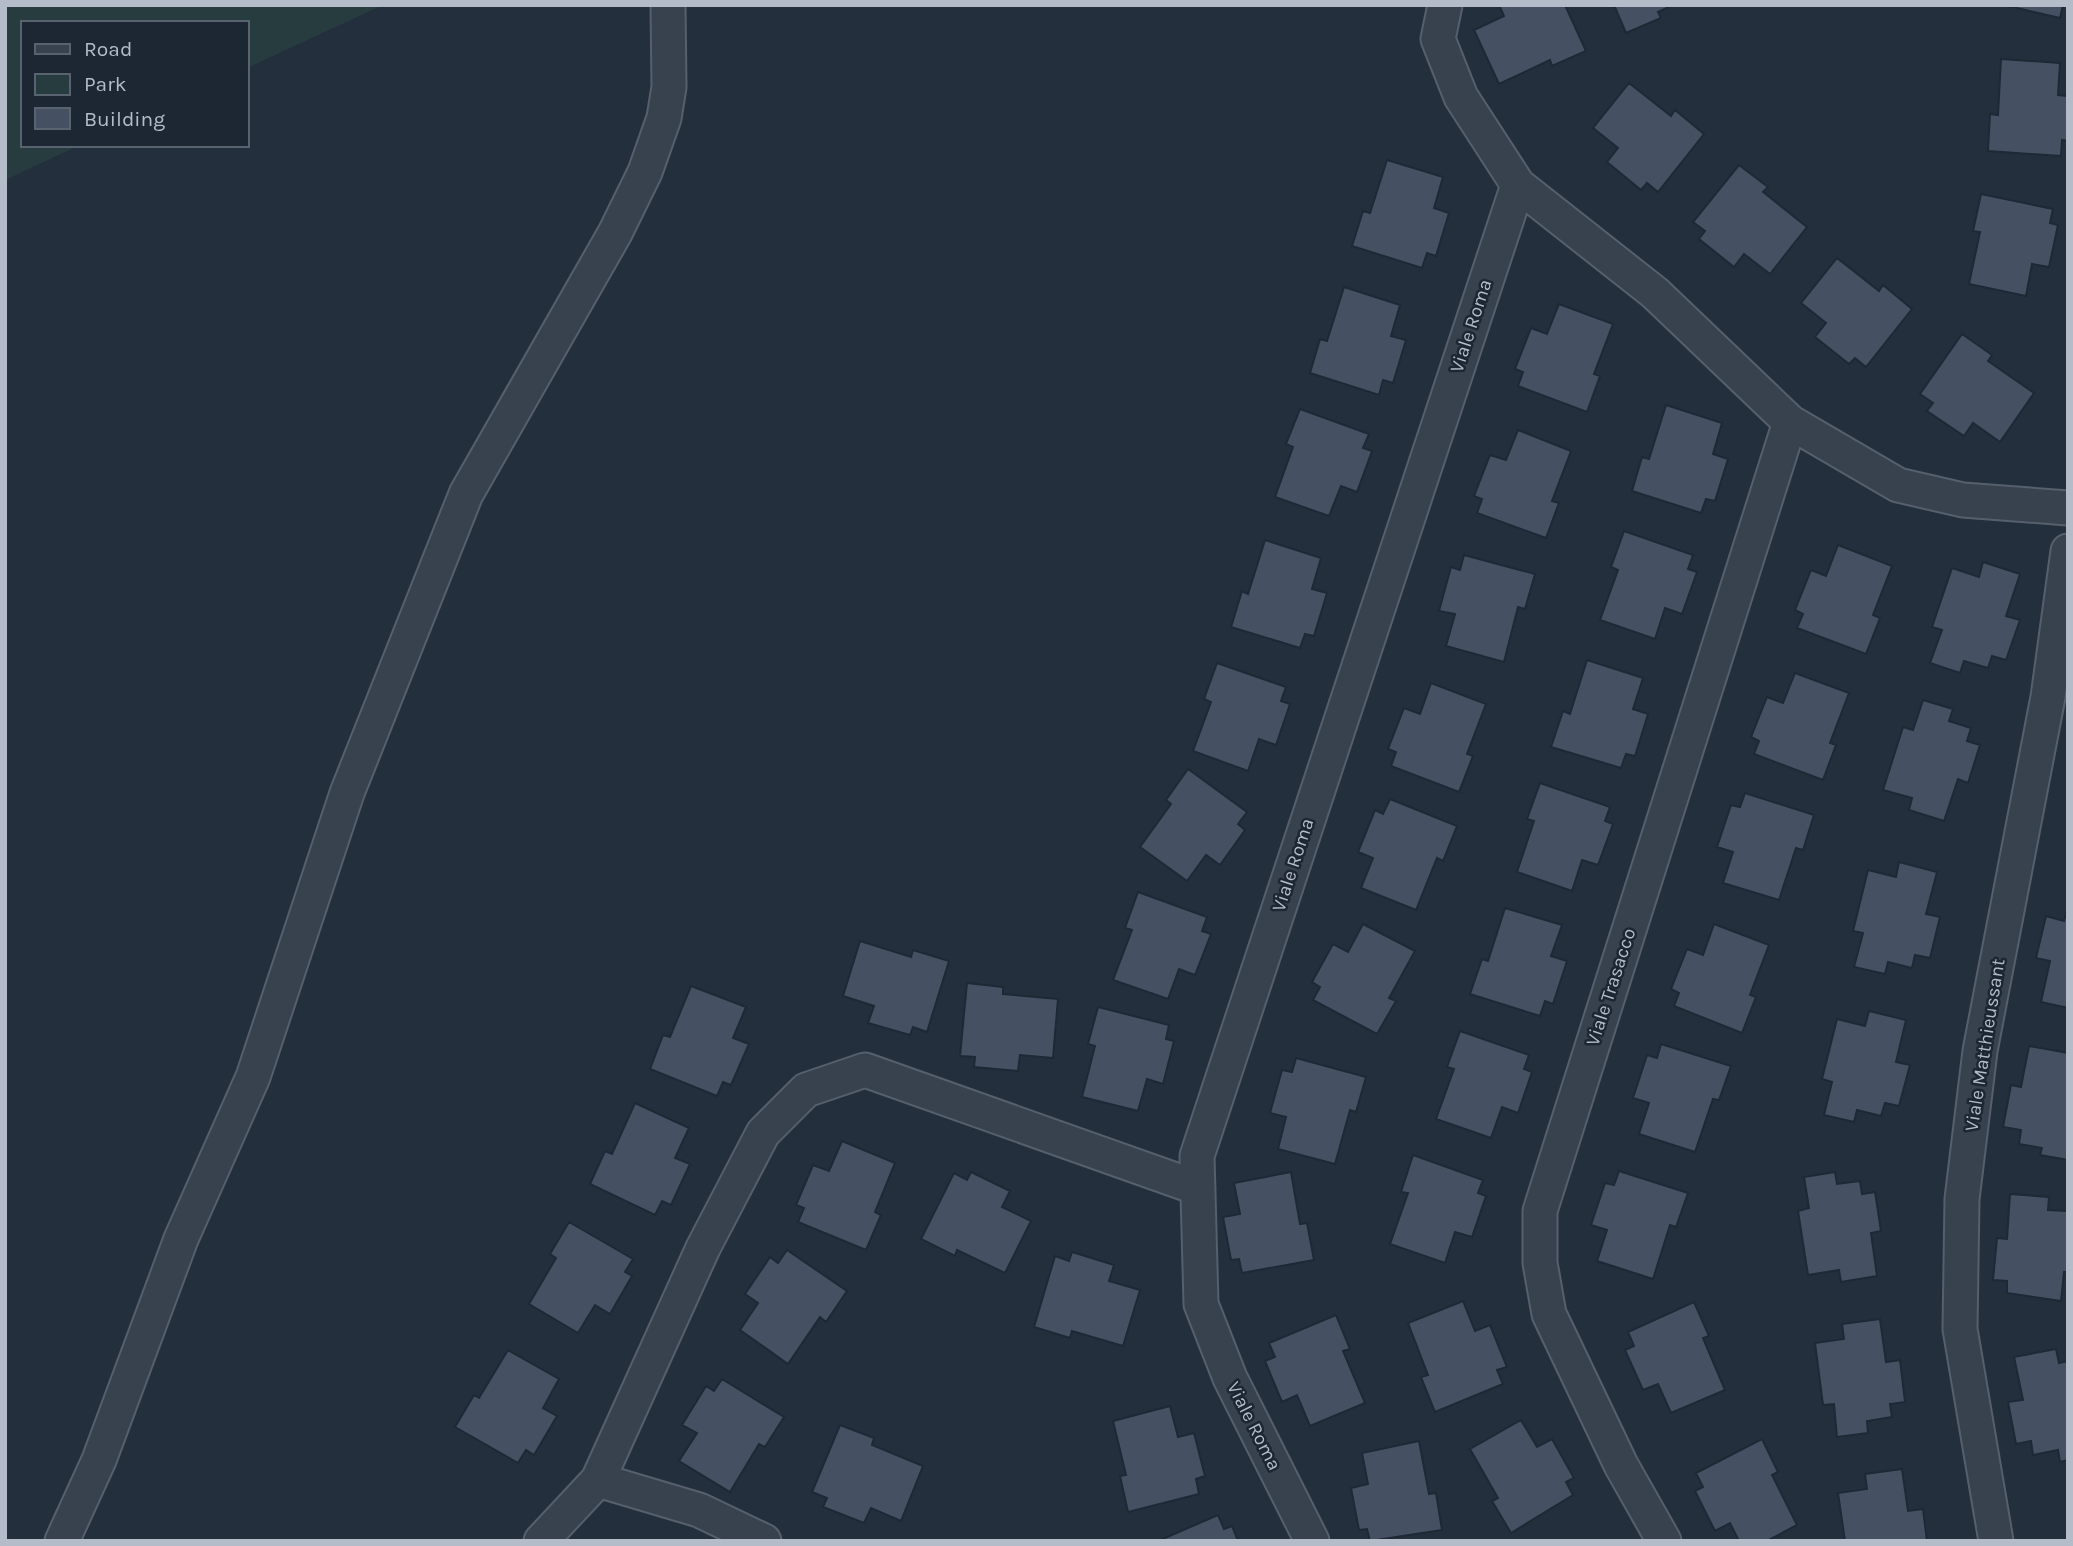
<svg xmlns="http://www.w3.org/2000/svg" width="2073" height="1546" font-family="Karla,sans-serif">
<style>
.green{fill:#263c3f}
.building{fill:#455162;stroke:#1f2835;stroke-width:2}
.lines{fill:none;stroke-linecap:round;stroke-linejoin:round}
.minor-casing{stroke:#565f6c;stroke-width:37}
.minor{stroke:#38414e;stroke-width:33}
.labels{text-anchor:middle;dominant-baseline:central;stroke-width:5;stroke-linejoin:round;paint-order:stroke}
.street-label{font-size:19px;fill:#b4bcc9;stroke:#1d2633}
</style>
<rect width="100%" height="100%" fill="#242f3e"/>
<!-- green -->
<path class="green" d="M 5,5 L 383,5 L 247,68 L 247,23 L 23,23 L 23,145 L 80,145 L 5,180 Z"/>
<!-- building -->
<path class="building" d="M 1499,5 L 1565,5 L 1586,51 L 1552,66 L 1550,60 L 1499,84 L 1474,30 L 1504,16 Z
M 1614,5 L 1673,5 L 1658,12 L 1661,18 L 1626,33 Z
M 2004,5 L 2063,5 L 2060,18 Z
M 2001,59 L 2060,63 L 2058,95 L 2068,96 L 2068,141 L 2062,140 L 2061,156 L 1988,151 L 1990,114 L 1998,115 Z
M 1629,83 L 1671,116 L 1675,110 L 1704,134 L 1658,192 L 1647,183 L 1641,190 L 1607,162 L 1618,148 L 1593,128 Z
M 1387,160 L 1443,177 L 1434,208 L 1449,213 L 1436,256 L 1427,253 L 1422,268 L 1352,246 L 1363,211 L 1370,213 Z
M 1739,165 L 1768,187 L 1763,192 L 1807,227 L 1770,274 L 1744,254 L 1734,267 L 1699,239 L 1705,231 L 1693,222 Z
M 1981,194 L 2053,209 L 2050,223 L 2058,225 L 2049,267 L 2032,264 L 2026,296 L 1969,284 L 1980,232 L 1973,231 Z
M 1837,258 L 1879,291 L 1883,285 L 1912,309 L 1866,367 L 1855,358 L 1849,364 L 1815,337 L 1826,323 L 1801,303 Z
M 1344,287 L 1400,305 L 1391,336 L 1406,340 L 1393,383 L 1383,380 L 1379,395 L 1310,373 L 1320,339 L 1327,341 Z
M 1559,304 L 1613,324 L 1594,374 L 1600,376 L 1587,412 L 1518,386 L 1523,372 L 1515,369 L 1531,328 L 1547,334 Z
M 1962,334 L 1992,355 L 1988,361 L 2034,393 L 2000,442 L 1973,423 L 1964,436 L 1927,411 L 1933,403 L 1920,394 Z
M 1666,405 L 1722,423 L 1713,454 L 1728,459 L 1715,501 L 1706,499 L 1701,513 L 1632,491 L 1642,457 L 1649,459 Z
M 1300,409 L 1369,434 L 1363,448 L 1372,451 L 1357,492 L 1341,486 L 1329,516 L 1275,497 L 1293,447 L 1286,444 Z
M 1518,430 L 1571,451 L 1552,501 L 1559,503 L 1546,538 L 1477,513 L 1482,499 L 1474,496 L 1490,455 L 1506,460 Z
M 1624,531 L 1693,555 L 1688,569 L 1697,572 L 1682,614 L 1665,608 L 1655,639 L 1600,620 L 1618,570 L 1611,567 Z
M 1265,540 L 1321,558 L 1312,589 L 1327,593 L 1314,636 L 1305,634 L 1300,648 L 1231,627 L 1242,591 L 1248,594 Z
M 1838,545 L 1892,566 L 1873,615 L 1880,618 L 1866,654 L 1797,628 L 1803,614 L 1795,610 L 1811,570 L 1826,576 Z
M 1464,555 L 1535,574 L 1525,609 L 1518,607 L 1504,662 L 1446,646 L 1455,614 L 1439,611 L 1451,567 L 1460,570 Z
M 1983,562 L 2020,574 L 2006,616 L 2020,620 L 2006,660 L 1992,656 L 1988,668 L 1964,661 L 1960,673 L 1930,663 L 1942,630 L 1932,627 L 1952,568 L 1979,577 Z
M 1587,660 L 1643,678 L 1633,709 L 1648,714 L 1635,756 L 1626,754 L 1621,768 L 1551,747 L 1563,711 L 1570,714 Z
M 1217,663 L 1286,687 L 1281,701 L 1290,704 L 1276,745 L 1259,739 L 1248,771 L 1193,751 L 1211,702 L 1204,699 Z
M 1795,673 L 1849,693 L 1830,743 L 1836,745 L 1823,780 L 1754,754 L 1759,741 L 1751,737 L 1767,697 L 1783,703 Z
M 1431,683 L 1486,704 L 1467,754 L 1473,756 L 1459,792 L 1391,766 L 1396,752 L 1388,749 L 1404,708 L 1420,714 Z
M 1923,700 L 1953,709 L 1949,721 L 1971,728 L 1967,741 L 1980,745 L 1968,783 L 1958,779 L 1944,821 L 1909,810 L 1912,798 L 1883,790 L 1903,727 L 1913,730 Z
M 1188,769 L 1247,812 L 1238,824 L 1245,830 L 1220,865 L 1206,855 L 1187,881 L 1140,847 L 1171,804 L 1166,800 Z
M 1540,783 L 1610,807 L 1605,821 L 1613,824 L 1598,865 L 1582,860 L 1572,891 L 1517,872 L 1534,821 L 1527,819 Z
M 1745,793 L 1814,815 L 1803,850 L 1796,848 L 1779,900 L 1723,883 L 1733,852 L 1717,847 L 1731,805 L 1740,807 Z
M 1390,799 L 1457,826 L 1443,861 L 1437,858 L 1416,910 L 1361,888 L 1373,858 L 1358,852 L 1375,810 L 1383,814 Z
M 1899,862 L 1937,872 L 1926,914 L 1940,917 L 1930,958 L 1915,955 L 1912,968 L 1888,962 L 1885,974 L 1854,967 L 1863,933 L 1853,931 L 1868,870 L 1896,877 Z
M 1138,892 L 1207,917 L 1202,931 L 1211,934 L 1195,975 L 1179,969 L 1168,999 L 1113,980 L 1132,930 L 1125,928 Z
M 1505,908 L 1562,925 L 1551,956 L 1567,961 L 1553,1004 L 1545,1001 L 1540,1016 L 1470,994 L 1482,959 L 1488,961 Z
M 2067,909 L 2068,909 L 2068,1008 L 2041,1002 L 2050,961 L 2036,958 L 2046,916 L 2064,921 Z
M 1363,924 L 1415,951 L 1389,998 L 1396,1001 L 1377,1034 L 1313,1000 L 1320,987 L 1312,982 L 1333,944 L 1348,952 Z
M 1714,924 L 1769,945 L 1750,995 L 1756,997 L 1742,1033 L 1674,1006 L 1679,993 L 1671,989 L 1687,949 L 1703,955 Z
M 860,941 L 911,957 L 913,950 L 949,961 L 927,1032 L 913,1027 L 910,1035 L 868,1023 L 874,1006 L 843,996 Z
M 967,983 L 1003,987 L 1003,994 L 1058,999 L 1053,1058 L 1020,1055 L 1018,1071 L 974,1067 L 975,1057 L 960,1056 Z
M 691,986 L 746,1007 L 733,1038 L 749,1044 L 731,1085 L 723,1082 L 717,1096 L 650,1069 L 663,1035 L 670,1037 Z
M 1098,1007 L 1169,1025 L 1166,1039 L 1174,1041 L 1163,1084 L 1147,1079 L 1138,1111 L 1082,1097 L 1095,1046 L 1088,1044 Z
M 1869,1011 L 1906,1020 L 1896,1062 L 1910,1065 L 1899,1106 L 1885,1103 L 1881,1116 L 1857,1110 L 1854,1122 L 1824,1115 L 1832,1082 L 1822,1079 L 1837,1019 L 1865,1026 Z
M 1460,1031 L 1529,1055 L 1524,1069 L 1532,1072 L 1518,1113 L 1502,1107 L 1491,1138 L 1436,1119 L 1454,1069 L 1447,1067 Z
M 1661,1044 L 1731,1066 L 1719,1100 L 1713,1099 L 1695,1152 L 1639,1134 L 1649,1103 L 1633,1098 L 1647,1055 L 1657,1058 Z
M 2029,1046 L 2068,1053 L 2068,1160 L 2040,1155 L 2042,1148 L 2019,1144 L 2021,1130 L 2003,1127 L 2011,1085 L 2021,1087 Z
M 1296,1058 L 1366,1077 L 1356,1112 L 1350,1110 L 1335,1164 L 1278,1149 L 1286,1117 L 1270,1113 L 1282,1070 L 1292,1072 Z
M 635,1103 L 689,1128 L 675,1158 L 690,1164 L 671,1205 L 662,1201 L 655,1215 L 590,1184 L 605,1151 L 612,1154 Z
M 842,1141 L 895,1163 L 875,1212 L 881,1215 L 866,1250 L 798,1222 L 804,1208 L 796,1205 L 813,1165 L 829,1171 Z
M 1413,1155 L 1483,1180 L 1478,1193 L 1486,1196 L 1472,1237 L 1455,1232 L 1445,1263 L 1390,1244 L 1408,1193 L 1401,1192 Z
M 1619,1171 L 1688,1193 L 1676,1227 L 1670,1225 L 1653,1279 L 1597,1261 L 1607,1230 L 1591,1225 L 1605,1183 L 1614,1185 Z
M 971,1172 L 1010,1191 L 1002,1207 L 1031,1221 L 1005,1273 L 957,1250 L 955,1256 L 921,1239 L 954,1173 L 967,1180 Z
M 1291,1172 L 1300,1224 L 1307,1223 L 1314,1260 L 1242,1273 L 1239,1259 L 1231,1260 L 1223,1217 L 1240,1214 L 1234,1183 Z
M 1835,1172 L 1837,1184 L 1860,1181 L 1862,1194 L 1875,1192 L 1881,1231 L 1871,1233 L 1877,1276 L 1841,1282 L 1839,1270 L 1808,1275 L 1798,1211 L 1809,1208 L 1804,1177 Z
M 2010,1194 L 2049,1197 L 2048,1210 L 2068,1211 L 2068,1272 L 2064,1272 L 2061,1301 L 2007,1293 L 2007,1281 L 1993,1280 L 1997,1238 L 2007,1239 Z
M 569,1222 L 633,1259 L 625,1272 L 632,1276 L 610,1314 L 595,1305 L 578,1333 L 529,1304 L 556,1258 L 550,1254 Z
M 787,1250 L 847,1291 L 826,1322 L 820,1317 L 788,1364 L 740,1330 L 758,1303 L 745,1294 L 770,1257 L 778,1263 Z
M 1072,1252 L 1114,1265 L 1109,1281 L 1140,1290 L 1123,1346 L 1072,1331 L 1070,1338 L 1034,1327 L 1055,1256 L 1069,1261 Z
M 1463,1301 L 1475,1331 L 1490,1325 L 1507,1367 L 1497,1370 L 1503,1384 L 1435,1412 L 1421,1377 L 1428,1375 L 1408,1323 Z
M 1694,1302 L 1709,1336 L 1703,1338 L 1725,1390 L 1671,1413 L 1658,1384 L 1643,1390 L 1625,1350 L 1634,1346 L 1628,1332 Z
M 1336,1315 L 1350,1349 L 1343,1351 L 1365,1403 L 1310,1426 L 1297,1395 L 1282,1402 L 1265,1361 L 1275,1357 L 1269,1343 Z
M 1880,1319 L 1886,1362 L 1900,1360 L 1905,1402 L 1890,1404 L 1892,1417 L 1867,1421 L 1868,1433 L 1837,1437 L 1834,1404 L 1823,1405 L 1815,1343 L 1844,1339 L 1842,1324 Z
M 2056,1349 L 2059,1363 L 2068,1361 L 2068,1460 L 2060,1462 L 2058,1450 L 2033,1455 L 2031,1441 L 2016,1444 L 2008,1402 L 2023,1400 L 2014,1357 Z
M 508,1350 L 559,1379 L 543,1408 L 557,1416 L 534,1455 L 526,1450 L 518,1463 L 455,1427 L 474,1395 L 479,1398 Z
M 722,1379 L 784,1417 L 765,1447 L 759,1444 L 730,1492 L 679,1461 L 697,1433 L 682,1425 L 706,1386 L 714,1391 Z
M 1170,1406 L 1178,1437 L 1194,1433 L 1205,1476 L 1196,1479 L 1199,1494 L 1128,1512 L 1120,1476 L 1126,1475 L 1113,1421 Z
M 1521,1420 L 1537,1447 L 1552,1439 L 1574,1478 L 1566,1482 L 1573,1495 L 1511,1533 L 1492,1501 L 1498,1498 L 1470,1449 Z
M 840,1425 L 874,1438 L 872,1445 L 923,1466 L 901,1521 L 871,1508 L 864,1523 L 823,1507 L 827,1498 L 812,1492 Z
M 1762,1439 L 1778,1472 L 1772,1475 L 1797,1525 L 1767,1541 L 1739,1541 L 1730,1523 L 1715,1531 L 1695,1491 L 1703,1487 L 1696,1473 Z
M 1419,1441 L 1429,1494 L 1436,1493 L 1442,1530 L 1370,1541 L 1367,1529 L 1359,1530 L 1351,1488 L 1368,1484 L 1362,1453 Z
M 1902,1469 L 1908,1511 L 1923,1509 L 1927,1541 L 1845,1541 L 1838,1493 L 1867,1489 L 1865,1474 Z
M 1218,1515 L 1224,1529 L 1232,1526 L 1238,1541 L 1158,1541 Z"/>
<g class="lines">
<defs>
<path id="minor" d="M 1445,5 L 1438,39 L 1461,97 L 1518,185 L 1655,293 L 1790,422 L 1898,485 L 1963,500 L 2068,508
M 598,1480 L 699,1510 L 764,1541
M 62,1541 L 99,1460 L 181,1239 L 253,1077 L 347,793 L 466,494 L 615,233 L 645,172 L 664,118 L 669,87 L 668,5
M 541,1541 L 598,1480 L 703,1248 L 763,1133 L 806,1090 L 865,1070 L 1198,1188
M 1312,1541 L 1230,1378 L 1201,1304 L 1197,1156 L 1518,185
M 1664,1541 L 1621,1465 L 1549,1314 L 1540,1263 L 1540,1211 L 1790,422
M 1996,1541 L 1960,1329 L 1962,1199 L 1980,1051 L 2048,697 L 2068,551"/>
</defs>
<!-- minor casing -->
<use href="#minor" class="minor-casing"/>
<!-- minor -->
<use href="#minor" class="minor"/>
</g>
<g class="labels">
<!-- street labels -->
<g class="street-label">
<text transform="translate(1471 326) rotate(-72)">Viale Roma</text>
<text transform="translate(1293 865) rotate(-72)">Viale Roma</text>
<text transform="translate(1611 987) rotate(-72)">Viale Trasacco</text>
<text transform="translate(1985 1045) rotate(-81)">Viale Matthieussant</text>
<text transform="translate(1254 1426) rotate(63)">Viale Roma</text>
</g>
</g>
<!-- border -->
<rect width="2073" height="1546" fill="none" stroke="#b4bcc9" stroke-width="14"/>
<!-- legend -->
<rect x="21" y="21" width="228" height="126" fill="#1d2633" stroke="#59626f" stroke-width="2"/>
<rect x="35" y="44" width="35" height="10" fill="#38414e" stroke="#59626f" stroke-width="2"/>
<text x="84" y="56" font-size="21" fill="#b4bcc9">Road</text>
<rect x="35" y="74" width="35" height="21" fill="#263c3f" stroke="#59626f" stroke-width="2"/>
<text x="84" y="91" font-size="21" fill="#b4bcc9">Park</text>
<rect x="35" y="108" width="35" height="21" fill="#455162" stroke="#59626f" stroke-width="2"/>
<text x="84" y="126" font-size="21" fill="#b4bcc9">Building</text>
</svg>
